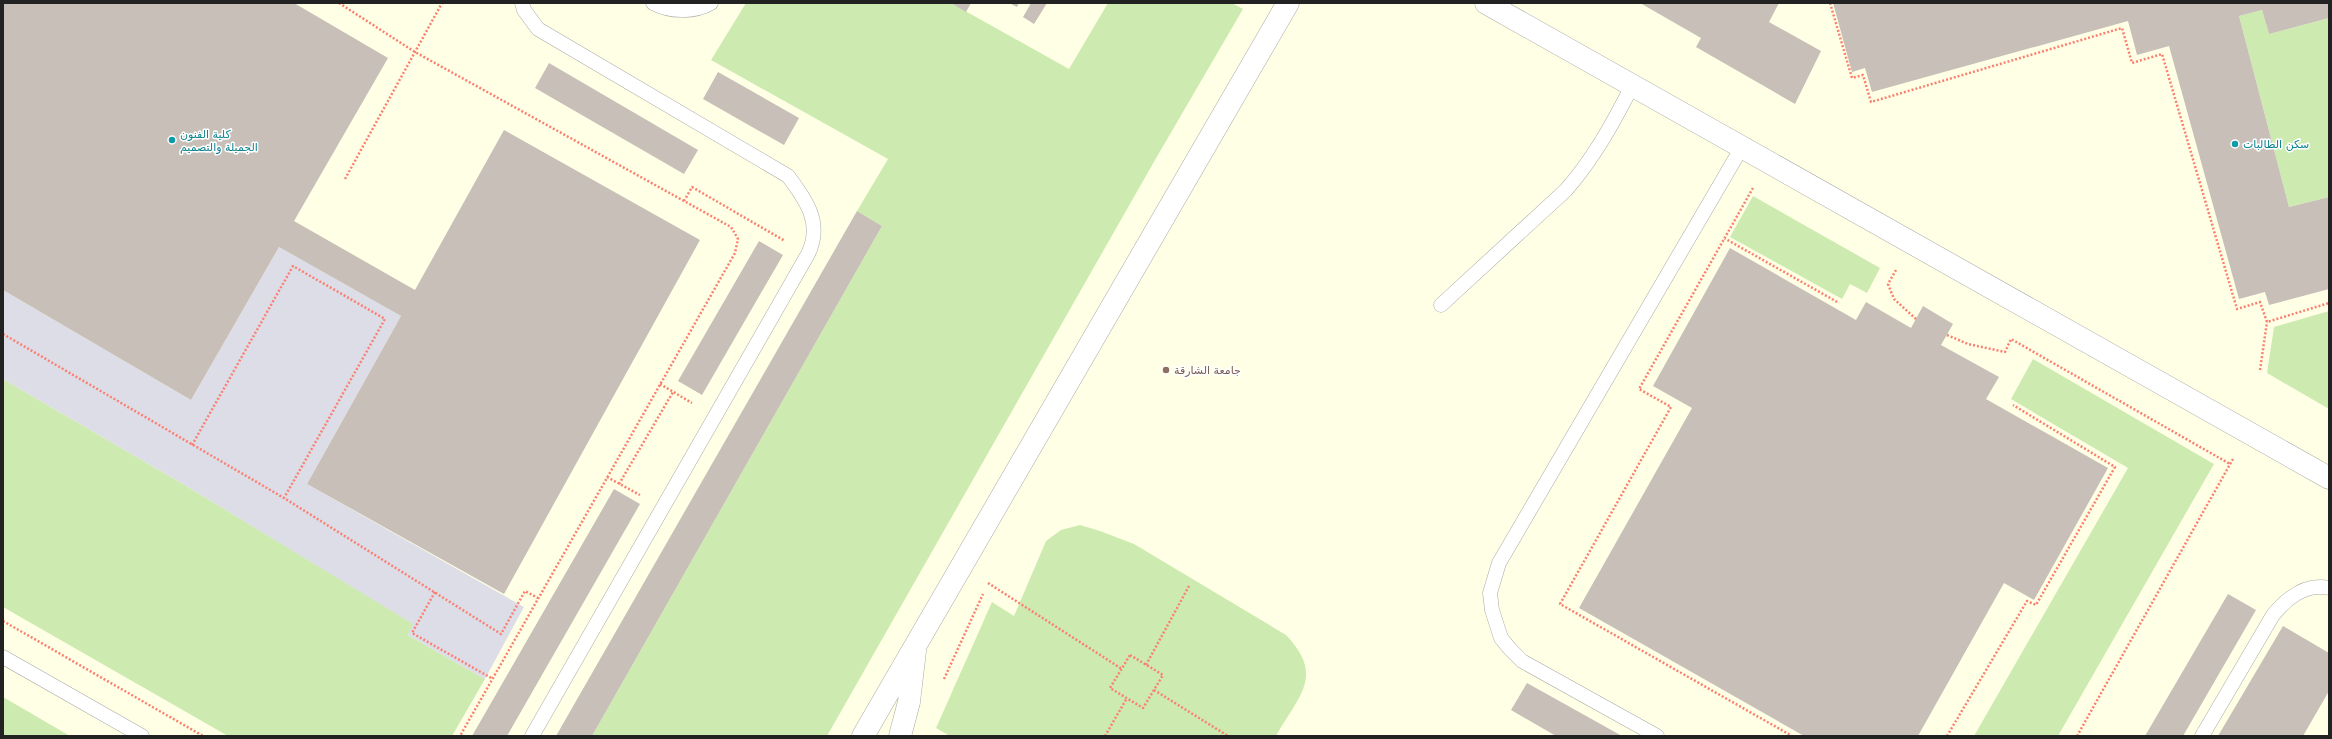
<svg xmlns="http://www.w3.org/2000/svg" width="2332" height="739" font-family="'DejaVu Sans',Cairo,sans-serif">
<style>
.education{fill:#ffffe5}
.grass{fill:#cdebb0}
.plaza{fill:#dddde8}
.building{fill:#c7bfb8}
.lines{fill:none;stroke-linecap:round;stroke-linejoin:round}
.lane-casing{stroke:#a9a9a9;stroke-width:15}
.street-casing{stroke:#a9a9a9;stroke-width:23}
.path{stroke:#fa8072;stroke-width:2.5;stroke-dasharray:2 2;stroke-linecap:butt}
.lane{stroke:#fff;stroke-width:14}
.street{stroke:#fff;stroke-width:22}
.culture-dot{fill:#0f9aa8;stroke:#fff;stroke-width:1.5}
.education-dot{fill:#8d6e63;stroke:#fff;stroke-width:1.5}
.labels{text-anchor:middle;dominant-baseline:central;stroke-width:3;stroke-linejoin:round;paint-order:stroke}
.culture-label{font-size:11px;fill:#0d838f;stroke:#fff;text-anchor:start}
.education-label{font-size:11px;fill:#785e54;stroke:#fff;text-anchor:start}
</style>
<rect width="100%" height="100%" fill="#f2efe9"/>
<!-- education -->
<path class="education" d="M 3,3 L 2329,3 L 2329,736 L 3,736 Z"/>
<!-- grass -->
<path class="grass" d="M 746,3 L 951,3 L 1069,69 L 1108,3 L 1232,3 L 1243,9 L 1155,160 L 827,736 L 592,736 L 882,226 L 857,211 L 888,159 L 711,60 Z
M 2262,10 L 2269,34 L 2329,18 L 2329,197 L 2289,207 L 2239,16 Z
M 1753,196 L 1880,268 L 1867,293 L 1850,284 L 1842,299 L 1730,237 Z
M 2329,311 L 2329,409 L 2267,373 L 2274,327 Z
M 2033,359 L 2214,464 L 2058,736 L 1974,736 L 2128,468 L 2011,399 Z
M 3,379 L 183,484 L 414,624 L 408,635 L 485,679 L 452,736 L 228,736 L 3,607 Z
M 1080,525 L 1100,531 L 1134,544 L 1286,635 C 1325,676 1299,695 1276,736 L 950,736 L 936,728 L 992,602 L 1014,616 L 1046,541 L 1061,530 Z
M 3,697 L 70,736 L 3,736 Z"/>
<!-- plaza -->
<path class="plaza" d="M 279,247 L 401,316 L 307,484 L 524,607 L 485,679 L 408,635 L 413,624 L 183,484 L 3,379 L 3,290 L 191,400 Z"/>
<!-- building -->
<path class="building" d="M 3,3 L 294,3 L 388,58 L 294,221 L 415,290 L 504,130 L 700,240 L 504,594 L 307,484 L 401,316 L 279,247 L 191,400 L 3,290 Z
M 951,3 L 971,3 L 966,12 Z
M 1009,3 L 1019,3 L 1017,7 Z
M 1031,3 L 1047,3 L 1034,24 L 1023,17 Z
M 1640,3 L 1779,3 L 1769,22 L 1821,51 L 1795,104 L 1696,47 L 1701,38 Z
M 1833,3 L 2329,3 L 2329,18 L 2269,34 L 2262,10 L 2239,16 L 2289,207 L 2329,197 L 2329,289 L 2269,305 L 2265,292 L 2239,299 L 2169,46 L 2137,55 L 2128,21 L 1872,92 L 1865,68 L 1852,72 Z
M 549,63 L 698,150 L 684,174 L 535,88 Z
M 718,72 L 799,118 L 784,145 L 703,99 Z
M 857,211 L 882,226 L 592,736 L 556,736 Z
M 759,241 L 783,255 L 702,395 L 678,381 Z
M 1730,248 L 1856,320 L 1866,302 L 1911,328 L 1923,306 L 1953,324 L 1941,345 L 1999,377 L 1986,399 L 2108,468 L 2034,600 L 2004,583 L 1918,736 L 1804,736 L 1579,608 L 1692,408 L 1653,386 Z
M 614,489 L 640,504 L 507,736 L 472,736 Z
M 2228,594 L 2256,610 L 2183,736 L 2145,736 Z
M 2283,626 L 2329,653 L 2329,691 L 2303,736 L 2218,736 Z
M 1527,683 L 1622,736 L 1556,736 L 1511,710 Z"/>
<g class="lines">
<defs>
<path id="lane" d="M 522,3 L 524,10 L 538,29 L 788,176 C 806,200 823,223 808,254 L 532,736
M 653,3 C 670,12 694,13 711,3
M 1441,305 L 1566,190 C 1594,158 1613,123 1632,86
M 3,657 L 142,736
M 1657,736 L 1522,661 L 1510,649 L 1501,638 L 1492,610 L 1490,593 L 1499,563 L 1742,147
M 2202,736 L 2273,615 C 2287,598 2305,583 2329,588"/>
<path id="street" d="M 1486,3 L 2329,478
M 863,736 L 1288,3
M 900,736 L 909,702 L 915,651"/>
</defs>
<!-- lane casing -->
<use href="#lane" class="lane-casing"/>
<!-- street casing -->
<use href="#street" class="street-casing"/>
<!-- path -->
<path class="path" d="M 339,3 L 415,52 L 731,227 L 738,239 L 735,253 L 460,736
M 1830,3 L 1852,78 L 1863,75 L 1871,102 L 2122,28 L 2132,63 L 2162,54 L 2237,309 L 2260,302 L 2267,322 L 2329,303
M 345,179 L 442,3
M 1753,188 L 1639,389 L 1671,407 L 1560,604 L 1792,736
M 684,201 L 692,187 L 785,241
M 1724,238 L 1839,303
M 1896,270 L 1888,284 L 1894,299 L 1916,319
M 3,334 L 284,498 L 501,634 L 525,591 L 538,598
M 1947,335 L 1968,344 L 2005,352 L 2011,339 L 2230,464
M 2260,370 L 2267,322
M 660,384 L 692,403
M 192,445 L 293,266 L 385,319 L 284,498
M 607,477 L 640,495
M 619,484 L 673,392
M 988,583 L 1122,669
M 435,592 L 412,633 L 493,679
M 3,621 L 203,736
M 1130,655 L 1163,675 L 1143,708 L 1110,688 Z
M 1146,665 L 1189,586
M 944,679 L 983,594
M 1154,690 L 1228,736
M 1105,736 L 1127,698
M 1947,736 L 2027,601 L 2036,605 L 2115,467 L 2013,405
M 2077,736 L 2233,459"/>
<!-- lane -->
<use href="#lane" class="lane"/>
<!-- street -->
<use href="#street" class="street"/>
</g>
<!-- markers -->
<g class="culture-dot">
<circle cx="172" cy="140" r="4"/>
<circle cx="2235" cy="144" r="4"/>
</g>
<circle class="education-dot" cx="1166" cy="370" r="4"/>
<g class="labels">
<!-- culture labels -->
<g class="culture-label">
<text x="180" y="134">كلية الفنون<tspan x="180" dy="13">الجميلة والتصميم</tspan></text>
<text x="2243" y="144">سكن الطالبات</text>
</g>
<!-- education labels -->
<g class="education-label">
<text x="1174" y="370">جامعة الشارقة</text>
</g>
</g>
<!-- border -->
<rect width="2332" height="739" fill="none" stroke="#222222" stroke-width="8"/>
</svg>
